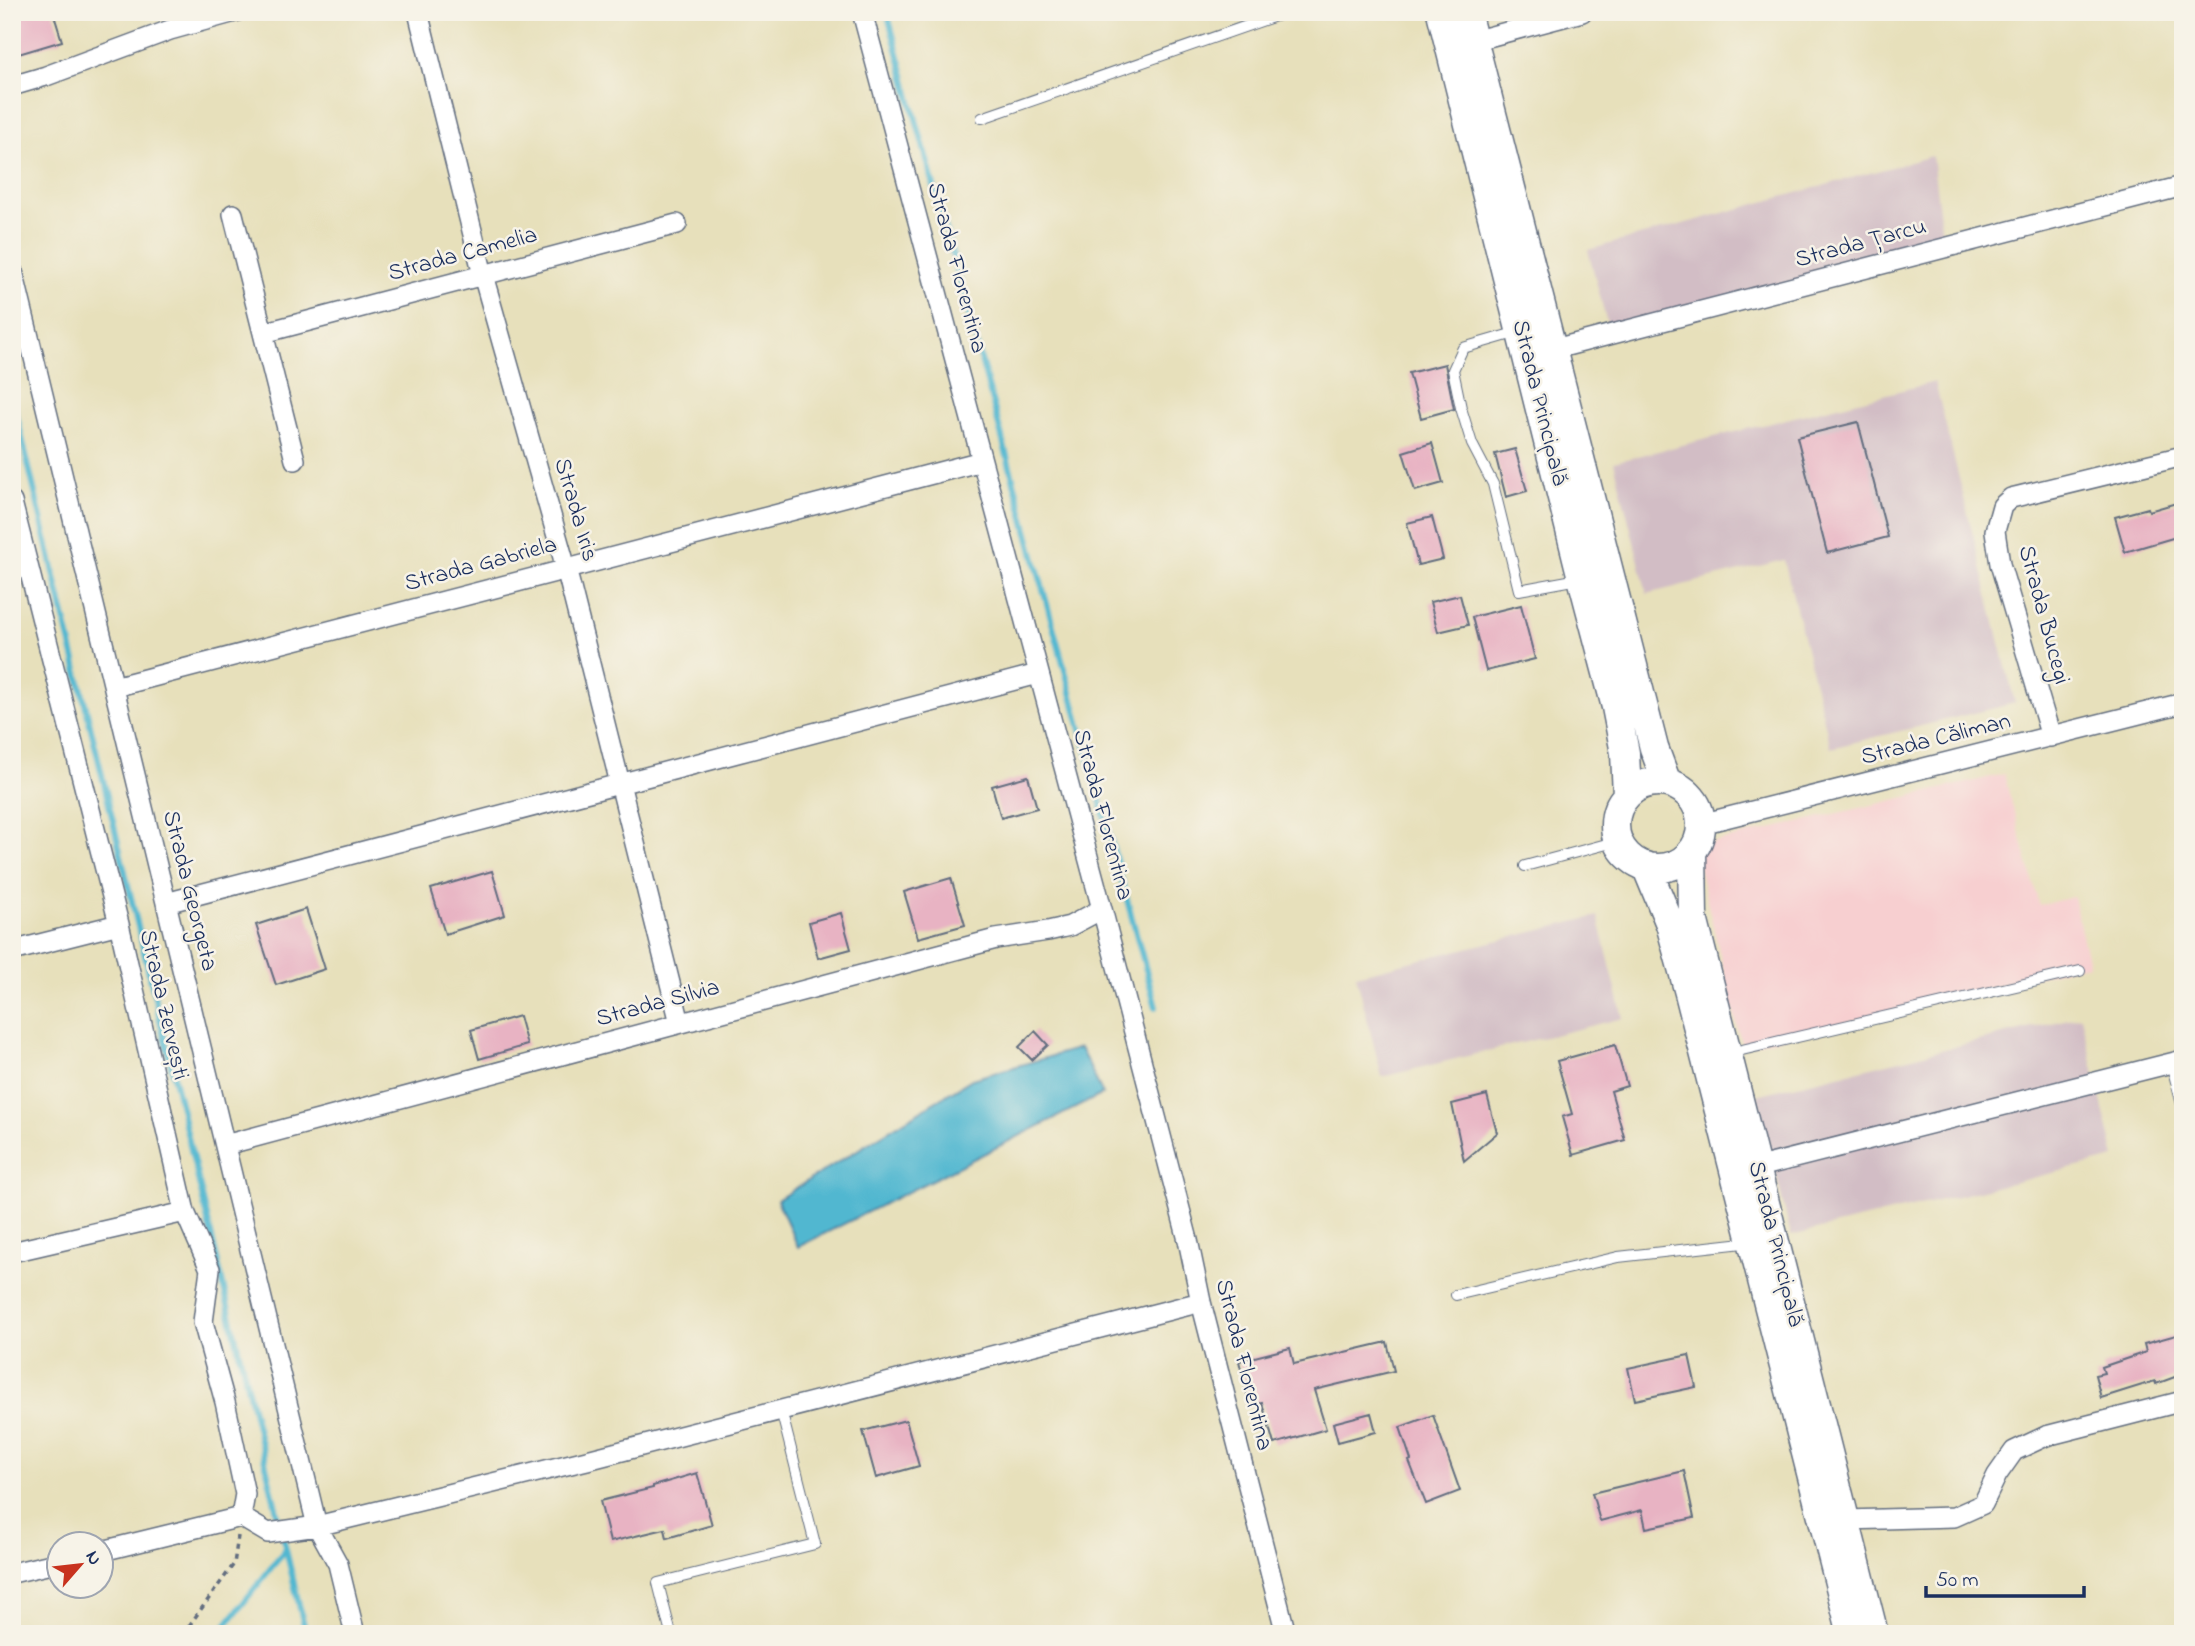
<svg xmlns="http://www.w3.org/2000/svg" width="2195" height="1646" font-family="'Indie Flower',sans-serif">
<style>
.built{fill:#f7cfd0}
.industrial{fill:#d2bdc5}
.water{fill:#51b7d0;stroke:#367397;stroke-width:2}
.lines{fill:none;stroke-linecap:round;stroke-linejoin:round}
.stream{stroke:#51b7d0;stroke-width:6}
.building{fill:#e8b3c3}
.service-casing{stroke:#626d7f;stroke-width:12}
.minor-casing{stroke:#626d7f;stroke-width:22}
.secondary-casing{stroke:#626d7f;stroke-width:31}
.path{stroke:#626d7f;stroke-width:3.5;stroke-dasharray:5 5;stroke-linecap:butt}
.service{stroke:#fff;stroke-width:10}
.minor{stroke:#fff;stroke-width:19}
.secondary{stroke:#fff;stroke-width:28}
.labels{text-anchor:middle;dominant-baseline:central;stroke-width:5;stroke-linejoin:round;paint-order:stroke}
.street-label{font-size:24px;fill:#1b2f5e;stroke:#f7f3e8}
</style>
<rect width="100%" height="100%" fill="#f7f3e8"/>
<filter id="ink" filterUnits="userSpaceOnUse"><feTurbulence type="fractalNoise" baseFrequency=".0143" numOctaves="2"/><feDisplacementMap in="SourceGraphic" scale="14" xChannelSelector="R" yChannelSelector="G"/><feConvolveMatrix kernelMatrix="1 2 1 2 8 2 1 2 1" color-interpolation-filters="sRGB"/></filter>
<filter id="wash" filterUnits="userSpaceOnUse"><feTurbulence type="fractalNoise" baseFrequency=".00686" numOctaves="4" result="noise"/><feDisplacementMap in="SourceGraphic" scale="28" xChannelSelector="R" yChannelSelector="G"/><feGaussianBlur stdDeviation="1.57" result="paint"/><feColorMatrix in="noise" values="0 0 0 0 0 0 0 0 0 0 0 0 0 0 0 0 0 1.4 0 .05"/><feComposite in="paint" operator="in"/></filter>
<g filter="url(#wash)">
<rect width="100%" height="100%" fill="#e7e0bb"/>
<!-- built -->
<path class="built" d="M 2004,774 L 2039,905 L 2073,897 L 2089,964 L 1742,1047 L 1694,847 Z"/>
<!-- industrial -->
<path class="industrial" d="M 1932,156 L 1943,242 L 1610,335 L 1588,250 Z
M 1935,382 L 2015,703 L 1831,748 L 1784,560 L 1647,594 L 1614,462 Z
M 1598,916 L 1623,1018 L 1382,1077 L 1356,975 Z
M 2081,1016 L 2115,1158 L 1791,1236 L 1757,1095 Z"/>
<!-- water -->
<path class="water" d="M 1080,1048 L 1103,1094 L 798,1247 L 777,1200 L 972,1079 Z"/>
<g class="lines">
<!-- stream -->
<path class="stream" d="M 887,12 L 1156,1007
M 12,396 L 306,1634
M 219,1634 L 285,1550"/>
</g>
<g id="blocks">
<!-- building -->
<path class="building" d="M 12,12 L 53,12 L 62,41 L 12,56 Z
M 1445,364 L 1454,409 L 1421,418 L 1409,373 Z
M 1858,422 L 1888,537 L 1827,553 L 1797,437 Z
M 1432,443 L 1443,483 L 1415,491 L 1403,452 Z
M 1515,449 L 1527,491 L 1506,497 L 1495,454 Z
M 2183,501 L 2183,535 L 2125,552 L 2115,517 L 2148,508 L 2149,511 Z
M 1432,517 L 1443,559 L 1418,565 L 1407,523 Z
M 1460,595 L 1468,625 L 1438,632 L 1430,602 Z
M 1521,605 L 1535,659 L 1486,671 L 1472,617 Z
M 1028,776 L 1037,808 L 1001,818 L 992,786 Z
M 492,871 L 505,915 L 445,934 L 431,889 Z
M 951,878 L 965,925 L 918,938 L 904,892 Z
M 306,909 L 325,969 L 276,985 L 256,925 Z
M 841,913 L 851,949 L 818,958 L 809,922 Z
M 519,1016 L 527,1045 L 479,1059 L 471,1030 Z
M 1035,1031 L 1048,1045 L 1032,1060 L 1019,1047 Z
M 1615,1045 L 1627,1086 L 1611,1091 L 1625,1140 L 1573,1155 L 1562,1117 L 1572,1114 L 1557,1061 Z
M 1487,1095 L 1497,1133 L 1464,1161 L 1452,1104 Z
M 2183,1333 L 2183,1374 L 2156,1384 L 2155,1381 L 2101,1398 L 2095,1375 L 2104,1373 L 2102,1367 L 2146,1352 L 2144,1344 Z
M 1387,1342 L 1394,1371 L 1314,1390 L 1326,1429 L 1274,1444 L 1262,1403 L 1250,1406 L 1239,1361 L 1290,1348 L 1294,1364 Z
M 1689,1355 L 1696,1387 L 1635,1400 L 1628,1368 Z
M 1371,1413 L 1376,1432 L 1338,1442 L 1333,1423 Z
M 1433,1415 L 1460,1491 L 1426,1504 L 1409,1461 L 1411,1460 L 1400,1427 Z
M 906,1420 L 919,1466 L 876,1478 L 863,1431 Z
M 1684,1471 L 1694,1518 L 1646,1528 L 1642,1510 L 1600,1521 L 1592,1493 Z
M 697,1473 L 712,1525 L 667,1538 L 665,1529 L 610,1542 L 600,1501 L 653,1488 L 653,1486 Z"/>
</g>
</g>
<g filter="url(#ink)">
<use href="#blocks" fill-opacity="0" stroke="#626d7f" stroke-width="2"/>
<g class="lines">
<defs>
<path id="service" d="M 982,118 L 1287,12
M 1518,332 L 1463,348 L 1453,370 L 1461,408 L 1472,444 L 1493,484 L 1519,590 L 1579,579
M 1525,866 L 1618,841
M 1729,1053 L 2080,971
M 2171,1063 L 2183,1108
M 1456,1295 L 1618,1257 L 1752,1242
M 671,1634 L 658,1583 L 815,1544 L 781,1410"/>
<path id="minor" d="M 418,12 L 483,275 L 566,568 L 680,1023
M 862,12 L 1102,909 L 1188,1240 L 1201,1302 L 1286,1634
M 1473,41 L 1582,12
M 12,86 L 46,76 L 170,30 L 235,12
M 233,214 L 295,460
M 12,267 L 317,1526 L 338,1564 L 355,1634
M 263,333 L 677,224
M 1551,350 L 2183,186
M 12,502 L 119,924 L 185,1212 L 210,1269 L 203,1322 L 225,1402 L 245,1494 L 241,1517
M 114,687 L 982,461
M 2051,737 L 2000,564 L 1995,531 L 2002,506 L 2011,498 L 2183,456
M 1701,824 L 2183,703
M 166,903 L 1038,674
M 12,951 L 119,924
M 225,1145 L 996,939 L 1048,931 L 1070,926 L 1102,909
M 1755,1168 L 2183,1060
M 12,1252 L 185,1212
M 241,1517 L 268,1533 L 317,1526 L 587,1460 L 1201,1302
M 1846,1520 L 1954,1517 L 1983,1504 L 1997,1475 L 2014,1451 L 2046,1436 L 2183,1401
M 102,1551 L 241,1517
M 12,1573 L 60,1562"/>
<path id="secondary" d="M 1441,12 L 1582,578 L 1616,707 L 1625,753 L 1627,795
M 1466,12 L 1654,748 L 1667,783
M1615 825a43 43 0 1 1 86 0a43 43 0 1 1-86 0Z
M 1692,851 L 1693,918 L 1874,1634
M 1646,866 L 1670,924 L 1689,993 L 1852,1634"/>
</defs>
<!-- service casing -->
<use href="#service" class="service-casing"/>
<!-- minor casing -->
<use href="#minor" class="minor-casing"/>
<!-- secondary casing -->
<use href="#secondary" class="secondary-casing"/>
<!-- path -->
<path class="path" d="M 183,1634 L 234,1564 L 238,1536"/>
<!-- service -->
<use href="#service" class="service"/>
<!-- minor -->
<use href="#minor" class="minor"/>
<!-- secondary -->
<use href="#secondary" class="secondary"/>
</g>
</g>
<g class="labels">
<!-- street labels -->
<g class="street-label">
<text transform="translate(1861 244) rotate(-15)">Strada Țarcu</text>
<text transform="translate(463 255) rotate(-15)">Strada Camelia</text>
<text transform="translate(956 268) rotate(75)">Strada Florentina</text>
<text transform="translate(1539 403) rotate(76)">Strada Principală</text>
<text transform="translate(575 510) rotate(74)">Strada Iris</text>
<text transform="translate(481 565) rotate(-15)">Strada Gabriela</text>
<text transform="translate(2043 615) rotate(75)">Strada Bucegi</text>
<text transform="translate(1936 740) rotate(-14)">Strada Căliman</text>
<text transform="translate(1102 815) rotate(75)">Strada Florentina</text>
<text transform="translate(189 891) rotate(76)">Strada Georgeta</text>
<text transform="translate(658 1004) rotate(-15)">Strada Silvia</text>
<text transform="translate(163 1005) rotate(77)">Strada Zervești</text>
<text transform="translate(1775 1244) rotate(76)">Strada Principală</text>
<text transform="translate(1243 1365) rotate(76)">Strada Florentina</text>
</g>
</g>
<!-- margin -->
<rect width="2195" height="1646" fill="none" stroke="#f7f3e8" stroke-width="42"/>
<!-- north arrow -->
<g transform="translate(80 1565) rotate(62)"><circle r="33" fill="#f7f3e8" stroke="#9fa5b1" stroke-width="2"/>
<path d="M0-5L12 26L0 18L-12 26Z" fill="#c8321e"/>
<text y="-10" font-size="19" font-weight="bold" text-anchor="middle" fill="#1b2f5e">N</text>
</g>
<!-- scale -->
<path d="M1926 1586v10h158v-10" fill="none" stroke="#1b2f5e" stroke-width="3.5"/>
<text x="1936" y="1586" font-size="21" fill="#1b2f5e" stroke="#f7f3e8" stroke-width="5" paint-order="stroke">50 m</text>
</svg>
